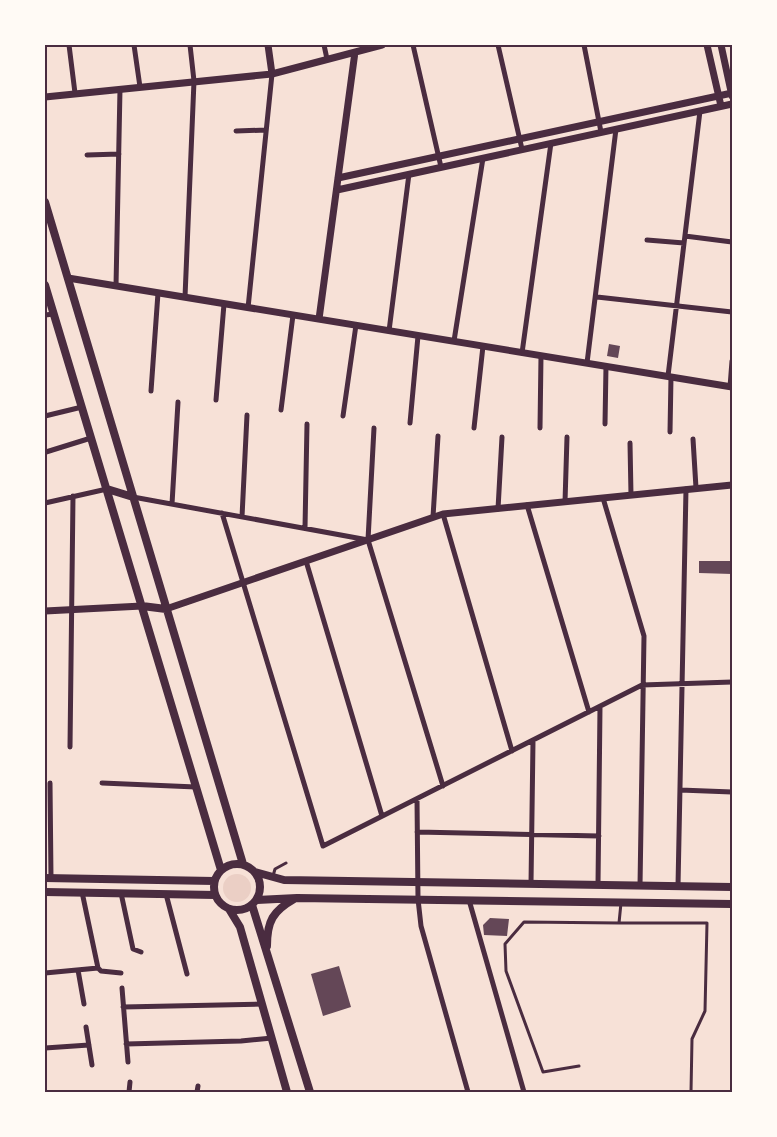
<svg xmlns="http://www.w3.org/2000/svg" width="777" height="1137" font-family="Manrope,sans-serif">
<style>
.green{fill:#ebcfc5}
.building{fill:#644757}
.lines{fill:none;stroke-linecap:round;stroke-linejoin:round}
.service{stroke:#4a2c40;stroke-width:3}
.minor{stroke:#4a2c40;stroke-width:5}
.tertiary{stroke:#4a2c40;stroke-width:7}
.secondary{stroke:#4a2c40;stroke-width:8}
.neatline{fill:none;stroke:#4a2c40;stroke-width:2}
</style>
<rect width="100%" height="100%" fill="#f7e1d7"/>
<!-- green -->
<path class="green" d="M223 888a14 14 0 1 1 28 0a14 14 0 1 1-28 0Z"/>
<!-- building -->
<path class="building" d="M 609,344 L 620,346 L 618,358 L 607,356 Z
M 699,561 L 732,561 L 732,574 L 699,573 Z
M 490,918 L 509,919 L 507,936 L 484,935 L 483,925 Z
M 339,966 L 351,1007 L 323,1016 L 311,974 Z"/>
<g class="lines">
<!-- service -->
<path class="service" d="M 273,876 L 275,869 L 286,863
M 621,903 L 619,923 L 707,923 L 705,1011 L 692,1039 L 691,1092
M 579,1066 L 543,1072 L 506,971 L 505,944 L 524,922 L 619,923"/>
<!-- minor -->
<path class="minor" d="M 69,45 L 75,93
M 134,45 L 140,87
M 324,45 L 327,59
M 413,45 L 441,167
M 498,45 L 522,149
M 584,45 L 601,132
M 236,131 L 266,130
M 87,155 L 119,154
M 685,236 L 732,242
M 647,240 L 684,243
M 116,286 L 120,89
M 185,297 L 194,81 L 190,45
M 597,297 L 732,312
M 248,308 L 272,74
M 45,315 L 54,314
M 389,331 L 409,174
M 454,341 L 483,158
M 522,353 L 551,143
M 587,363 L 616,129
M 668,376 L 700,111
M 730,387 L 732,361
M 151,391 L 158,293
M 216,400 L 224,304
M 281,410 L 293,315
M 45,416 L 82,407
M 343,416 L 356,325
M 410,423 L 418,336
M 605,424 L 606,366
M 374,428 L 368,540 L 443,786
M 474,428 L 483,346
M 540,428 L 541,356
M 670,432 L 671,377
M 693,439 L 696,488
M 630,443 L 631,495
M 46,452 L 91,438
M 133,497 L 368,540
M 603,498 L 644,636 L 640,886
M 565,502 L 567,437
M 45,503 L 107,489
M 172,504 L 178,402
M 527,505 L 589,712
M 498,509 L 502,437
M 222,513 L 323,846 L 642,685 L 732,682
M 443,514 L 512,751
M 242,517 L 247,415
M 433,517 L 438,436
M 305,528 L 307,424
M 306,561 L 382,816
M 70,747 L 73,496
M 50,783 L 51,878
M 102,783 L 196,787
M 680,790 L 732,792
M 417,799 L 418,899 L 421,926 L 468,1092
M 417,832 L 599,836
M 531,884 L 533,741
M 598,885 L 600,707
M 678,886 L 686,489
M 121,893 L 133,949 L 141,952
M 166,894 L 187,974
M 469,900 L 524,1092
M 98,968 L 101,971 L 121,973
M 78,970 L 84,1004
M 45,973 L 98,968 L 82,892
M 122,988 L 128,1062
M 123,1007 L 262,1004
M 86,1027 L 92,1065
M 126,1044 L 241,1041 L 272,1038
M 45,1048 L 89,1045
M 129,1092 L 130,1082
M 197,1092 L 198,1086"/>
<!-- tertiary -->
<path class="tertiary" d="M 268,45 L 272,74
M 707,45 L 721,106
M 721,45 L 732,96
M 45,97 L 272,74 L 382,45
M 338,178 L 732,93
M 337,190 L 732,104
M 68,278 L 732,387
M 319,319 L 355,52
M 166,609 L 443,514 L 732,485
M 45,611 L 142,606"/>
<!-- secondary -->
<path class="secondary" d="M 45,202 L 243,864
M 45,285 L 221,870
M 107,489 L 133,497
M 142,606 L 166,609
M214 887a23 23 0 1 1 46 0a23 23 0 1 1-46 0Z
M 255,872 L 284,880 L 732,887
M 45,878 L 214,881
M 45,892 L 215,895
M 257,900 L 297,898 L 732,904
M 252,905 L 310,1092
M 229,909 L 240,927 L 287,1092
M 267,946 C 267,921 273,911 294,899"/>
</g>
<!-- border -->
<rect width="777" height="1137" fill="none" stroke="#fffaf5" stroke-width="92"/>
<rect x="46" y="46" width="685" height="1045" class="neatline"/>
</svg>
